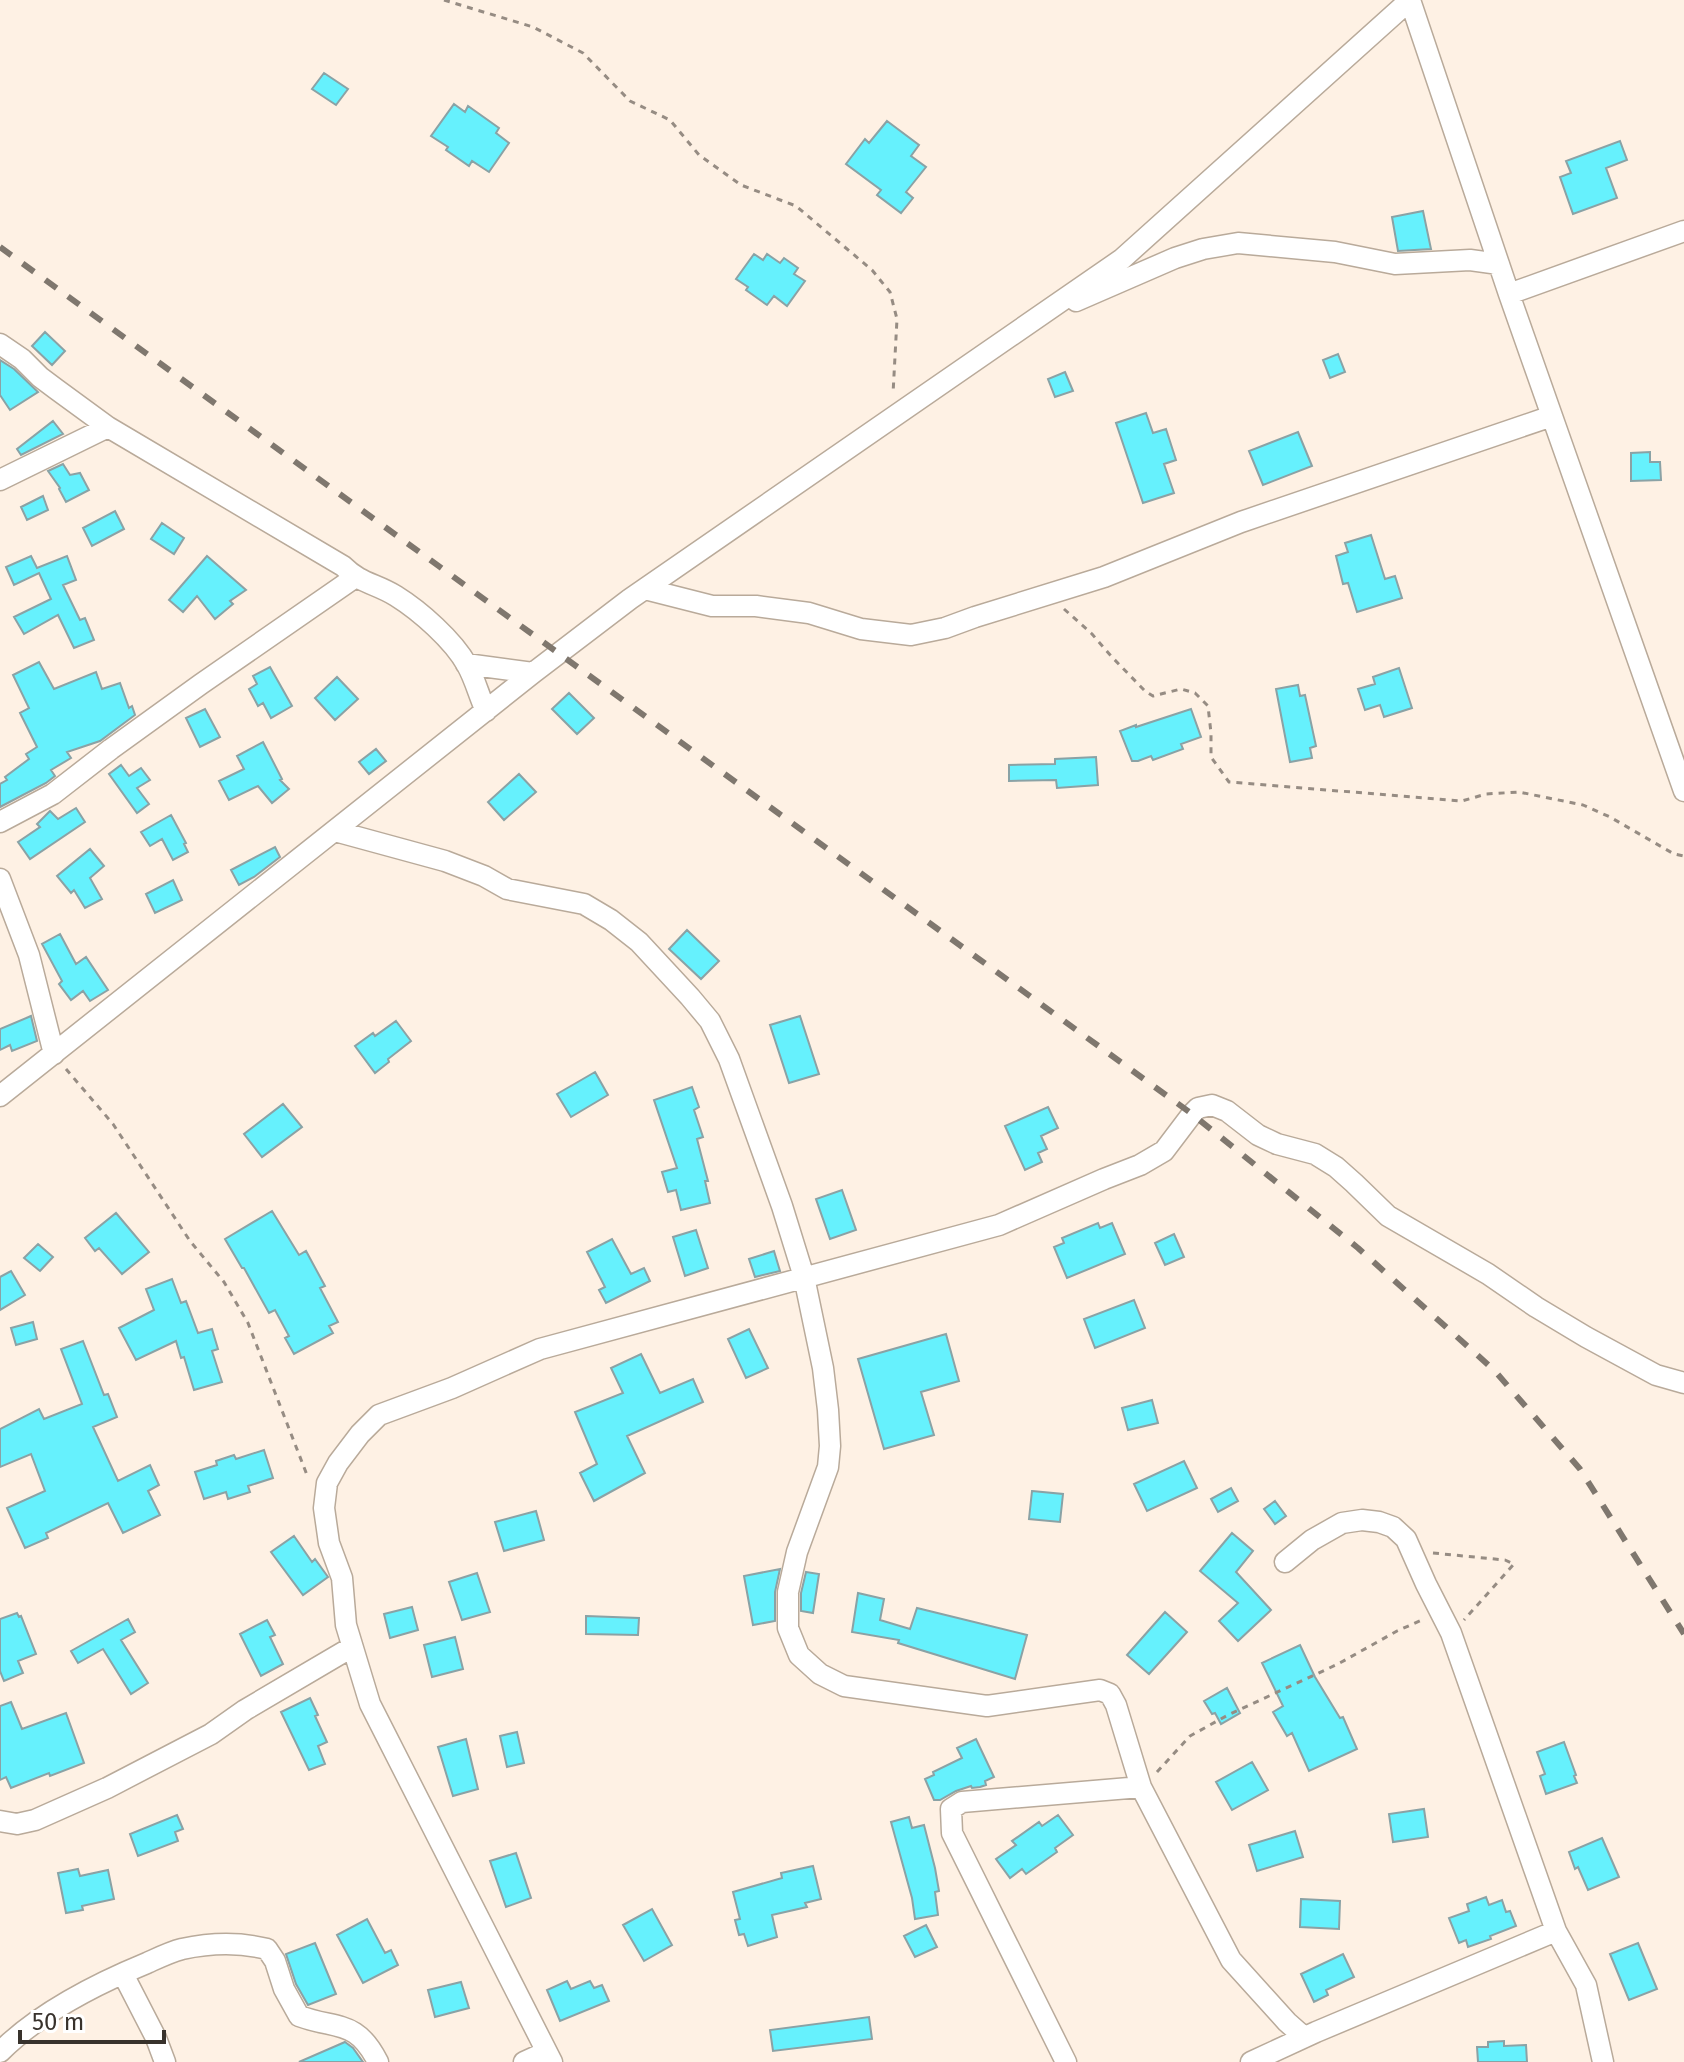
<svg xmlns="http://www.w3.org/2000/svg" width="1684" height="2062" font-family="'Fira Sans',sans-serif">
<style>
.building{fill:#66f1fd;stroke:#8aa2a5;stroke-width:2}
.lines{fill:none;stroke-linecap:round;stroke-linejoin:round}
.minor-casing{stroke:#b9aa9a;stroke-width:23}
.path{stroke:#968c83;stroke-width:3;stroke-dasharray:6 6;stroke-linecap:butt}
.minor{stroke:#fff;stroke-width:20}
.rail{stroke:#7f776e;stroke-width:6;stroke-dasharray:14 14;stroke-linecap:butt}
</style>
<rect width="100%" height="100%" fill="#fef1e4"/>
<!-- building -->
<path class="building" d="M 324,73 L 348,89 L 336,105 L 312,89 Z
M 454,104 L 465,112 L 468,106 L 499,128 L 496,133 L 509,143 L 489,172 L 472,161 L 469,166 L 446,150 L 448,147 L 431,136 Z
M 887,121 L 919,145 L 911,156 L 926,167 L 906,192 L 913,198 L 901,213 L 877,195 L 881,190 L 846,164 L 865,139 L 869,143 Z
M 1620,141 L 1627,160 L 1606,168 L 1617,198 L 1573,214 L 1560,177 L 1571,173 L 1566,161 Z
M 1423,211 L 1431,249 L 1398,251 L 1392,217 Z
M 754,254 L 763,260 L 767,254 L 780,263 L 784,258 L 798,268 L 794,274 L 805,281 L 787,306 L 774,296 L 767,305 L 746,290 L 748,287 L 736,279 Z
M 45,332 L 65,351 L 52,365 L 32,346 Z
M 1338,354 L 1345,372 L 1330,378 L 1323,360 Z
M 0,360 L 14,369 L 38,392 L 10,410 L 0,395 Z
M 1065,372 L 1073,391 L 1055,397 L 1048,379 Z
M 1146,413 L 1153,433 L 1166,429 L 1176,460 L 1164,464 L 1174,493 L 1143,503 L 1116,423 Z
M 53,421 L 63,434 L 21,455 L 17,449 Z
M 1298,432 L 1312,466 L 1263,485 L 1249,451 Z
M 1650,452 L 1650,462 L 1660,462 L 1661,480 L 1631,481 L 1631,453 Z
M 63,464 L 70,475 L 80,473 L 89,490 L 66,502 L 59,489 L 60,488 L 48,471 Z
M 43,496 L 48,510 L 27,520 L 21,507 Z
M 115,511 L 124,529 L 92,546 L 83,528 Z
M 162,523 L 184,538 L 174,554 L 151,539 Z
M 1371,535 L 1385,579 L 1395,576 L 1402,598 L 1357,612 L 1348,583 L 1343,584 L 1336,556 L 1348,552 L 1345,543 Z
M 31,556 L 37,568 L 67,556 L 76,580 L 63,585 L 80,620 L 85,618 L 94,640 L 74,648 L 58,615 L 24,634 L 14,617 L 51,599 L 39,573 L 14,585 L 6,567 Z
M 207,556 L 246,590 L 230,601 L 233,604 L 215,619 L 197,596 L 183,612 L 169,600 Z
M 39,662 L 54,689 L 96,672 L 102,689 L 120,683 L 129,708 L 132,706 L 135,715 L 100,741 L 67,752 L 71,758 L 51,770 L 55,776 L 46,783 L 0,807 L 0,784 L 7,780 L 5,777 L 29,759 L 26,754 L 37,747 L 20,713 L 29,708 L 13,675 Z
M 270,667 L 292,706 L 271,718 L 263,703 L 258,706 L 249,689 L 257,684 L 253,676 Z
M 1399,668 L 1412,708 L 1384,717 L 1380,705 L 1365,710 L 1358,689 L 1375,684 L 1373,677 Z
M 337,677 L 358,699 L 335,720 L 315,698 Z
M 1298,685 L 1300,696 L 1305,695 L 1316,746 L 1310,748 L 1312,758 L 1290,762 L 1276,689 Z
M 569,693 L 594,718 L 577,734 L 552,709 Z
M 205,709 L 220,737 L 200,747 L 186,718 Z
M 1191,709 L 1201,737 L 1181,744 L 1183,749 L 1153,760 L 1151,756 L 1138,761 L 1132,761 L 1120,731 L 1136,725 L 1136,727 Z
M 263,742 L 282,779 L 280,780 L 289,789 L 272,803 L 258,786 L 229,800 L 219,781 L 244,769 L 237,756 Z
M 376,749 L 386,761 L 369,774 L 359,762 Z
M 1096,757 L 1098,785 L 1057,788 L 1056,780 L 1009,781 L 1009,765 L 1055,764 L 1055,759 Z
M 121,765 L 129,776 L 141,768 L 150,780 L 137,788 L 149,804 L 137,813 L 109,774 Z
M 519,774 L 536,792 L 504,820 L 488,802 Z
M 76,808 L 85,822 L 30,859 L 18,842 L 40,827 L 37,824 L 50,811 L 58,819 Z
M 171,815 L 186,843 L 184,844 L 188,852 L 173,860 L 162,839 L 150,846 L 141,832 Z
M 275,847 L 280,857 L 254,877 L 239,885 L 231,870 Z
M 90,849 L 104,866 L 90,878 L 102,899 L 85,908 L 74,890 L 71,893 L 57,876 Z
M 173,880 L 182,900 L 155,913 L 146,894 Z
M 687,930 L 719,961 L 701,979 L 669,949 Z
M 60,934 L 76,964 L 86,957 L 108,990 L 90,1001 L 83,991 L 71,1000 L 59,984 L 62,981 L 42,944 Z
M 31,1016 L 37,1041 L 12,1051 L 10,1045 L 0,1050 L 0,1029 Z
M 800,1016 L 819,1074 L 789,1083 L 770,1025 Z
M 396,1021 L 411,1041 L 388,1059 L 389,1062 L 375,1073 L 355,1046 L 373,1033 L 375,1036 Z
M 595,1072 L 608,1095 L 571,1117 L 557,1094 Z
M 692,1087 L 699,1107 L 694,1110 L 703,1137 L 697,1139 L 708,1181 L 705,1181 L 710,1203 L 681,1210 L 676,1190 L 668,1192 L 662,1172 L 677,1168 L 654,1100 Z
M 283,1104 L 302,1127 L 262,1157 L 244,1134 Z
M 1048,1107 L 1058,1128 L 1041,1136 L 1047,1149 L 1038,1153 L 1042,1162 L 1025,1170 L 1005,1126 Z
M 842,1190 L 856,1230 L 830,1239 L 816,1199 Z
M 272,1211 L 299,1255 L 306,1251 L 325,1286 L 320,1288 L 338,1322 L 329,1326 L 333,1333 L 294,1354 L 285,1338 L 289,1336 L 275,1310 L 269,1313 L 244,1268 L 242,1268 L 225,1239 Z
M 116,1213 L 149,1252 L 122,1274 L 99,1248 L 95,1251 L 85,1238 Z
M 1098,1223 L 1100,1228 L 1112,1223 L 1125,1254 L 1067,1278 L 1054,1247 L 1064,1243 L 1062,1238 Z
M 696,1230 L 708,1268 L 685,1276 L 673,1237 Z
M 1174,1234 L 1184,1257 L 1165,1265 L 1155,1243 Z
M 612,1239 L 631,1274 L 644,1268 L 650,1281 L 606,1303 L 599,1290 L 605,1287 L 587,1252 Z
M 38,1244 L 53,1257 L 40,1271 L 24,1258 Z
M 774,1251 L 780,1271 L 755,1277 L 749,1259 Z
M 11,1271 L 25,1295 L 0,1310 L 0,1277 Z
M 172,1279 L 181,1303 L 186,1301 L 198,1333 L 212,1329 L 218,1349 L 212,1351 L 222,1382 L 194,1390 L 184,1357 L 181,1358 L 176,1341 L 136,1360 L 119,1328 L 154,1310 L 146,1289 Z
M 1134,1300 L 1145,1328 L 1095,1348 L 1084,1319 Z
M 33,1322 L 37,1339 L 16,1345 L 11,1328 Z
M 749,1329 L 768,1368 L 746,1378 L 728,1339 Z
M 946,1334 L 959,1381 L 921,1392 L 934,1435 L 884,1449 L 858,1359 Z
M 83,1341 L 104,1395 L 108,1394 L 117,1417 L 93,1427 L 118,1481 L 150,1465 L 159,1485 L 148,1491 L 160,1515 L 123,1533 L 108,1503 L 46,1533 L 48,1538 L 25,1548 L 7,1508 L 45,1491 L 31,1454 L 0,1467 L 0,1429 L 39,1409 L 44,1419 L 82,1404 L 61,1349 Z
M 641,1354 L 660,1393 L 693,1379 L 703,1402 L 627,1436 L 645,1473 L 594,1501 L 580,1473 L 597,1464 L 575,1412 L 623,1393 L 611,1368 Z
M 1152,1400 L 1158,1423 L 1128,1430 L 1122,1408 Z
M 264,1450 L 273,1478 L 248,1486 L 250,1492 L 228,1499 L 226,1492 L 204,1499 L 195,1472 L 217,1465 L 216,1461 L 234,1455 L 236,1459 Z
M 1184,1461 L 1197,1488 L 1147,1511 L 1134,1484 Z
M 1231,1488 L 1238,1501 L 1218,1512 L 1211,1499 Z
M 1032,1491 L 1063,1494 L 1060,1522 L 1029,1519 Z
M 1275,1501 L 1286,1516 L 1275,1524 L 1264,1509 Z
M 536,1511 L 544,1540 L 504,1551 L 495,1522 Z
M 1232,1533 L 1253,1551 L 1236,1572 L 1271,1610 L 1238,1641 L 1219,1621 L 1238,1603 L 1200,1571 Z
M 294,1536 L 312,1562 L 315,1559 L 328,1577 L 303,1595 L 271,1552 Z
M 780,1569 L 775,1592 L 775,1621 L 753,1625 L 744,1576 Z
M 806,1572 L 819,1574 L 813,1613 L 801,1611 L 801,1593 Z
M 477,1573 L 490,1612 L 462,1620 L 449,1582 Z
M 858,1593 L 884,1599 L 880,1620 L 910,1629 L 917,1608 L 1027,1635 L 1015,1679 L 898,1643 L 899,1640 L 852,1632 Z
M 412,1607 L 418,1630 L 390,1638 L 384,1614 Z
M 1165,1612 L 1187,1632 L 1149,1674 L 1127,1655 Z
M 17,1613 L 19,1617 L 21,1616 L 36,1654 L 18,1661 L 23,1673 L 4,1681 L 0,1671 L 0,1619 Z
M 586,1616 L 639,1618 L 638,1635 L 586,1634 Z
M 128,1619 L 135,1632 L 121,1640 L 148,1683 L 131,1694 L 103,1649 L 78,1663 L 71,1651 Z
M 267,1620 L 275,1635 L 270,1637 L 283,1664 L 261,1676 L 240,1634 Z
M 455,1637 L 463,1669 L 432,1677 L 424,1645 Z
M 1300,1645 L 1315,1677 L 1340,1718 L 1343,1717 L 1357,1749 L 1309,1771 L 1292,1733 L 1287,1736 L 1273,1712 L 1283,1706 L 1262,1663 Z
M 1227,1688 L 1240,1713 L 1221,1724 L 1215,1713 L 1212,1714 L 1204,1701 Z
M 310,1698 L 318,1715 L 315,1716 L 327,1742 L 318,1746 L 325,1764 L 309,1770 L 281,1712 Z
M 11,1702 L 22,1729 L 66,1713 L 84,1763 L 50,1776 L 49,1773 L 11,1788 L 6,1777 L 0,1780 L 0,1706 Z
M 517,1732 L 524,1763 L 507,1767 L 500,1736 Z
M 466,1739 L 478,1789 L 453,1796 L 438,1747 Z
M 976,1739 L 994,1777 L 985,1781 L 986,1785 L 980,1787 L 972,1788 L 971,1786 L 956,1791 L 940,1800 L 934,1800 L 925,1779 L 934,1775 L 933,1772 L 962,1758 L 957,1748 Z
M 1564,1742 L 1576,1775 L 1574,1776 L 1577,1783 L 1546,1794 L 1540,1776 L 1545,1774 L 1537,1752 Z
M 1252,1762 L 1268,1790 L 1232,1810 L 1216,1782 Z
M 1424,1809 L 1428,1837 L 1393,1842 L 1389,1814 Z
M 177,1815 L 183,1829 L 175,1832 L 178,1841 L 138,1856 L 130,1834 Z
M 1058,1815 L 1073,1835 L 1055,1848 L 1057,1852 L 1026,1874 L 1022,1869 L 1010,1878 L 996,1859 L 1016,1845 L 1012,1841 L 1039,1822 L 1042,1826 Z
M 909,1817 L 912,1828 L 924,1825 L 935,1868 L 939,1891 L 935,1892 L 938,1915 L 915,1919 L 912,1898 L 891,1822 Z
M 1295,1831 L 1303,1857 L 1257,1871 L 1249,1845 Z
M 1602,1838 L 1619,1877 L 1588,1890 L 1578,1867 L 1575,1869 L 1569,1852 Z
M 516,1853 L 531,1898 L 506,1907 L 490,1861 Z
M 813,1866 L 821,1899 L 805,1903 L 807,1907 L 772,1915 L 777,1937 L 748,1946 L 744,1934 L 739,1935 L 735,1920 L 740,1919 L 733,1892 L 782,1878 L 781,1873 Z
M 78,1869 L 80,1876 L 108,1870 L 114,1899 L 82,1906 L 83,1910 L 66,1913 L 58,1873 Z
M 1486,1897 L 1489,1905 L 1502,1900 L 1506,1912 L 1510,1911 L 1516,1926 L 1490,1936 L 1491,1939 L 1468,1947 L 1466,1940 L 1459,1943 L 1449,1918 L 1469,1911 L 1467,1904 Z
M 1301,1899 L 1340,1901 L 1339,1929 L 1300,1927 Z
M 652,1909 L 672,1945 L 644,1961 L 623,1925 Z
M 367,1919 L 385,1953 L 391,1950 L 398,1965 L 363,1983 L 337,1935 Z
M 926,1925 L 937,1947 L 915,1957 L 904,1936 Z
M 315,1943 L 336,1994 L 308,2005 L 296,1984 L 286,1954 Z
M 1638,1943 L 1657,1989 L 1629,2000 L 1610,1954 Z
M 1343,1954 L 1354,1977 L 1326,1990 L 1328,1995 L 1314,2002 L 1301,1974 Z
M 567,1981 L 571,1989 L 590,1981 L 594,1988 L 602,1985 L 609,2001 L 560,2021 L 547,1990 Z
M 461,1982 L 469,2008 L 435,2017 L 428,1990 Z
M 869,2017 L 872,2039 L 773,2051 L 770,2030 Z
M 1504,2041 L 1504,2046 L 1526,2045 L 1527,2062 L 1478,2062 L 1477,2047 L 1488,2047 L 1488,2042 Z
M 345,2042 L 353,2048 L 363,2062 L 299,2062 Z"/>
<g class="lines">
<defs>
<path id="minor" d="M 1410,0 L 1509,294 L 1684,791
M 1509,294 L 1684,231
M 1076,301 L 1175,258 L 1203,249 L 1238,243 L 1335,252 L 1395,264 L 1470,260 L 1499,264
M 0,344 L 22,359 L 40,377 L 56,389 L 108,427 L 343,566 C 361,584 375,583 396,596 C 420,611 453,640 467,665 C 475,679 479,696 486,711
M 0,480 L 108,427
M 645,589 L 712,606 L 756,606 L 809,613 L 861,629 L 911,635 L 945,628 L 975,617 L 1104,577 L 1241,522 L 1552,416
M 466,664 L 533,673
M 0,822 L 53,794 L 111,749 L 201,684 L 354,578
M 335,831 L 445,861 L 484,876 L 507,889 L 584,904 L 611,920 L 639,942 L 690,997 L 710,1021 L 729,1059 L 782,1206 L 804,1277 L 823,1368 L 828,1410 L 830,1446 L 828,1467 L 797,1552 L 788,1592 L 788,1628 L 799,1655 L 820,1674 L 844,1686 L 987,1706 L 1100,1690 L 1110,1694 L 1116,1705 L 1141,1787
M 0,879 L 29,955 L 54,1054
M 0,1096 L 533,673 L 630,599 L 1122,259 L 1410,0
M 1285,1562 L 1312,1540 L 1342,1523 L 1362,1520 L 1379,1522 L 1393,1527 L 1406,1539 L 1426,1584 L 1451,1633 L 1556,1931
M 0,1821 L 17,1824 L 35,1820 L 107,1788 L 211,1734 L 245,1710 L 352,1647
M 123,1974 L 156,2038 L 165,2062
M 0,2052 C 40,2012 96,1984 147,1963 C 158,1958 170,1952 182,1949 C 210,1943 239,1942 267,1949 L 275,1961 L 284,1989 L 299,2016 C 338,2030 356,2019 378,2062
M 524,2062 L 546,2052
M 552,2062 L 370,1704 L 346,1625 L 342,1578 L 329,1543 L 324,1508 L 327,1483 L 338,1463 L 360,1434 L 379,1415 L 452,1388 L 540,1349 L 999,1225 L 1104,1179 L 1140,1165 L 1164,1151 L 1192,1114 L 1198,1108 L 1212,1105 L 1227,1111 L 1258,1135 L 1277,1144 L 1315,1154 L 1336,1167 L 1354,1183 L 1388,1216 L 1488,1274 L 1536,1307 L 1586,1337 L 1656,1375 L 1684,1383
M 1066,2062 L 952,1833 L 951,1809 L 962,1802 L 1141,1787 L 1231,1960 L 1287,2022 L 1304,2037
M 1251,2062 L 1316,2032 L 1556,1931 L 1586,1985 L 1603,2062"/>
</defs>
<!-- minor casing -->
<use href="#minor" class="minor-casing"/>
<!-- path -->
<path class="path" d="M 444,0 L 533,27 L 583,53 L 630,101 L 670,120 L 699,155 L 741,185 L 796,206 L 872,270 L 890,292 L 897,319 L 893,394
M 1064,609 L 1092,634 L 1111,656 L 1145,691 L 1153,696 L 1181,689 L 1195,693 L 1208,706 L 1211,733 L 1211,757 L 1229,782 L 1462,801 L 1486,794 L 1519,792 L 1583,805 L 1610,817 L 1674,854 L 1684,856
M 66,1069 L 113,1124 L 190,1241 L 224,1282 L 248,1323 L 307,1475
M 1433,1553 L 1505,1560 L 1514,1564 L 1464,1620
M 1157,1772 L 1190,1736 L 1228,1715 L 1338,1664 L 1397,1631 L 1422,1620"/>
<!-- minor -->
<use href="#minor" class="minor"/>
<!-- rail -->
<path class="rail" d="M 0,247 L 1192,1114 L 1358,1248 L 1494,1370 L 1580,1469 L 1684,1634"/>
</g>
<!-- scale -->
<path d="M20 2030v12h144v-12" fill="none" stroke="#38322c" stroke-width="4"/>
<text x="32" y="2030" font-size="24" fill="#38322c" stroke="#ffffff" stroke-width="6" paint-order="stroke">50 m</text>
</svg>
